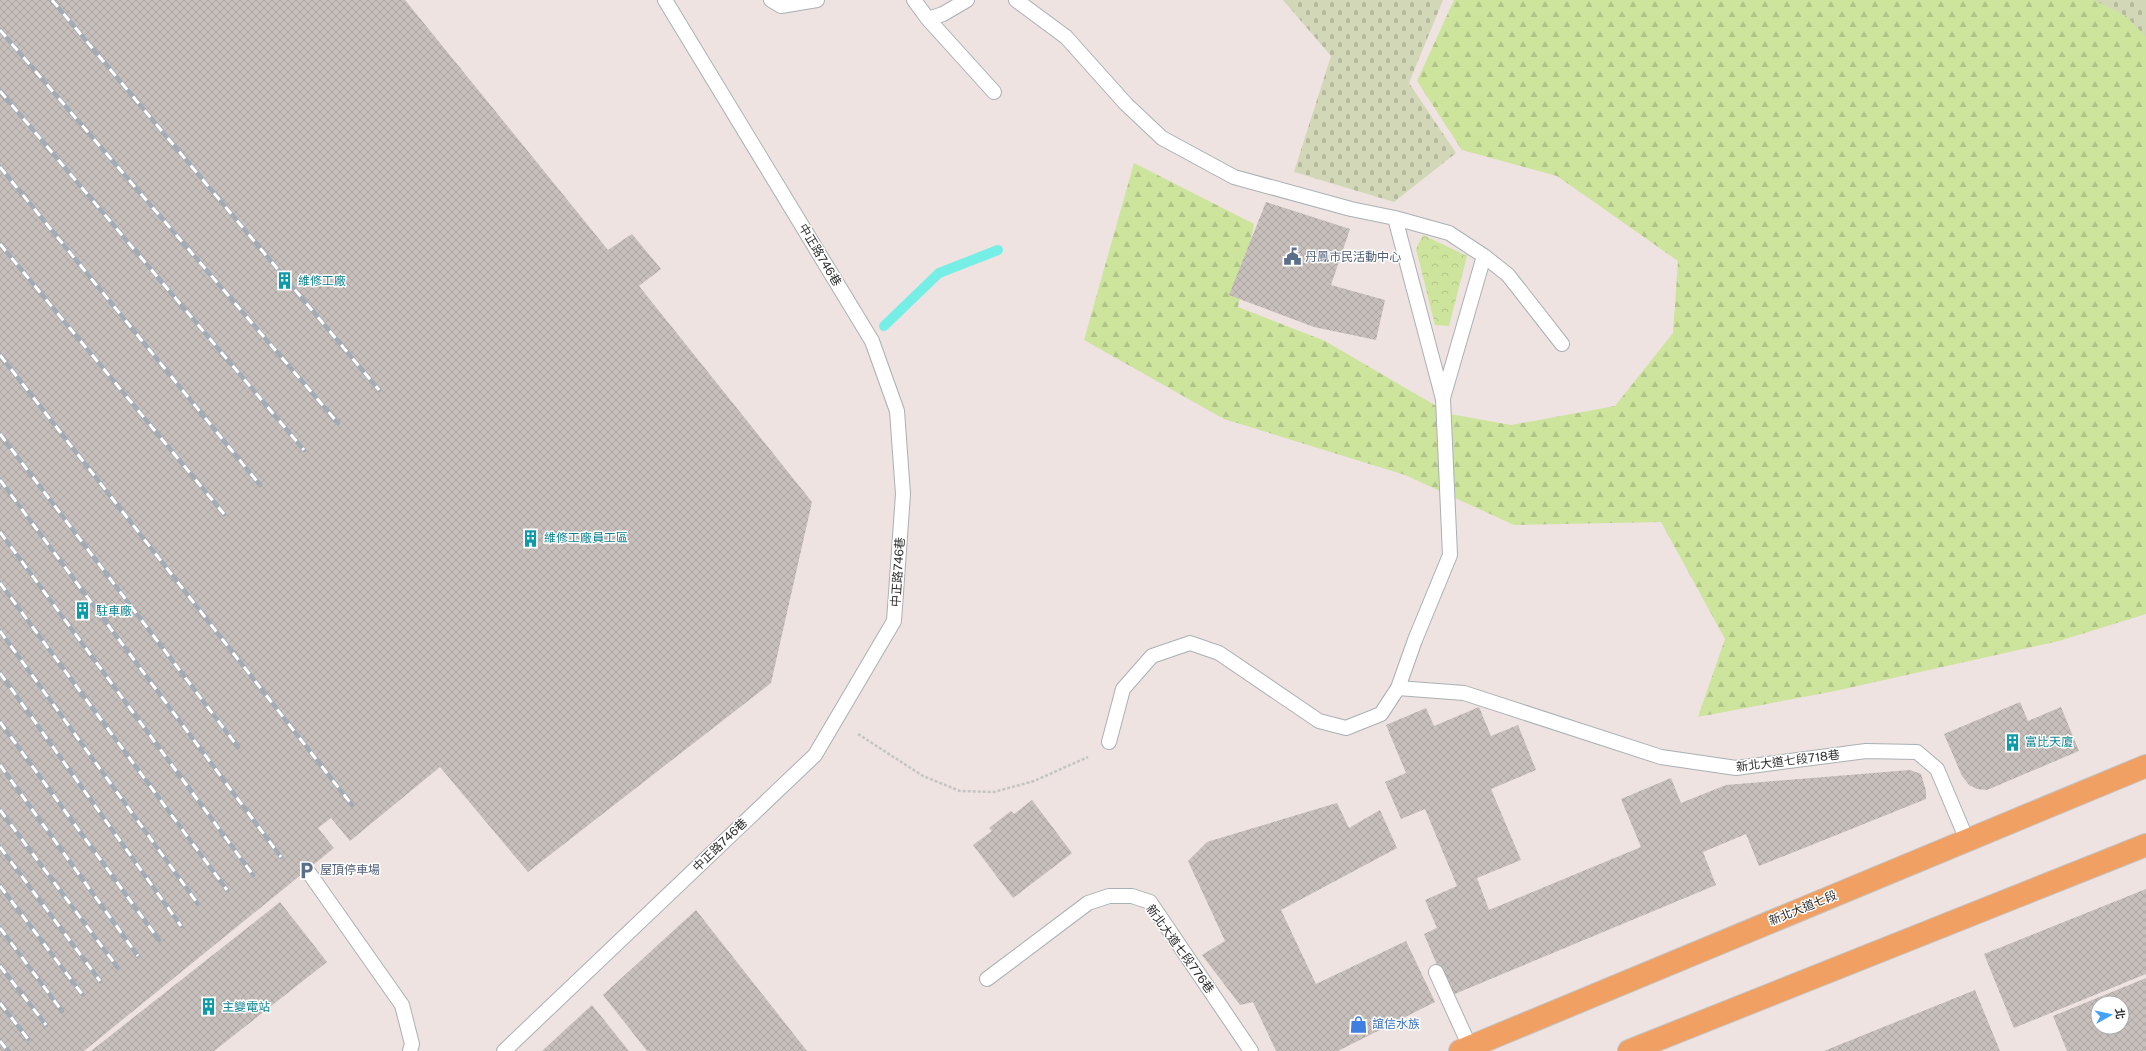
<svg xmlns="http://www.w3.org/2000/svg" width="2146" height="1051" font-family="'Public Sans','Noto Sans TC',sans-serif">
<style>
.forest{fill:url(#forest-firs)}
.cemetery{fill:url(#cemetery-stones)}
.park{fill:url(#park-crowns)}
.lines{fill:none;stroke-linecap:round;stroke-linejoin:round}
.stream{stroke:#75efe6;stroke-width:10}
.building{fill:url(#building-cross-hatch);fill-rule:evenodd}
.service-casing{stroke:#a9b0b5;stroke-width:16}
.primary-casing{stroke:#c4c4c4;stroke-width:24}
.path{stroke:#c4c4c4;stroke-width:2.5;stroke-dasharray:3 2;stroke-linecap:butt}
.service{stroke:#fff;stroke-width:14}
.primary{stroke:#f0a063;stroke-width:22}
.rail-casing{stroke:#a2acb7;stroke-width:4.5}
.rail{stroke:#fff;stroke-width:3;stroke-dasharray:9;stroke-linecap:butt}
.labels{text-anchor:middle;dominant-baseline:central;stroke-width:3;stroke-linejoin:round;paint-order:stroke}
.street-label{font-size:12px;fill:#2d2d2d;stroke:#fff}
.service-label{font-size:12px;fill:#4e5e75;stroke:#fff;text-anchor:start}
.culture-label{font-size:12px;fill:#0d838f;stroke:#fff;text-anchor:start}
.shop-label{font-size:12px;fill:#366cbe;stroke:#fff;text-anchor:start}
</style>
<defs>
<pattern id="forest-firs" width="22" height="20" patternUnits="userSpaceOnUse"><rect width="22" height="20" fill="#cde49d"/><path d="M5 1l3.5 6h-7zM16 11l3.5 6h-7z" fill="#b0c488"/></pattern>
<pattern id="cemetery-stones" width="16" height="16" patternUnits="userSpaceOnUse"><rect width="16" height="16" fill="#d2d8b7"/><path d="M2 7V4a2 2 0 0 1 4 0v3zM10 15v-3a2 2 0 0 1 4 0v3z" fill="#b5ba9e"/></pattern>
<pattern id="park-crowns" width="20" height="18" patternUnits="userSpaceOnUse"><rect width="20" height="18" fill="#cde49d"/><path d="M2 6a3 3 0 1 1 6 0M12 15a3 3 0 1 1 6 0" fill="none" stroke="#b0c488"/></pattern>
<pattern id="building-cross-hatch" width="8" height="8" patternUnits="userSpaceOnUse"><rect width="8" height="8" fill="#c7bfbb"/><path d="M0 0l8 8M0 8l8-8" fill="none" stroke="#aba4a1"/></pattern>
</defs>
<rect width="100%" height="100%" fill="#eee3e0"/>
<!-- forest -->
<path class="forest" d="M 1454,0 L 2146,0 L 2146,614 L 2059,641 L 1835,691 L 1698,717 L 1725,639 L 1661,522 L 1514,525 L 1405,475 L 1224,419 L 1084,340 L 1134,163 L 1254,224 L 1238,307 L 1325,341 L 1450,414 L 1511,425 L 1615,406 L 1673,333 L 1678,261 L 1557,176 L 1462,150 L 1417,81 Z"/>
<!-- cemetery -->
<path class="cemetery" d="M 1283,0 L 1443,0 L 1409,83 L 1456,153 L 1394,202 L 1294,172 L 1331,56 Z
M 2094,0 L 2146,0 L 2146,37 L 2126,16 Z"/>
<!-- park -->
<path class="park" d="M 1423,235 L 1467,256 L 1449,326 L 1435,325 L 1416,249 Z"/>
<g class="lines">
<!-- stream -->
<path class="stream" d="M 884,326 L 939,273 L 998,250"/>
</g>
<!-- building -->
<path class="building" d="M 0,0 L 405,0 L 608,250 L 632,234 L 661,269 L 639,286 L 812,502 L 771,683 L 528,872 L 440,767 L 350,841 L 331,818 L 318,828 L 334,848 L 84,1051 L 0,1051 Z
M 1266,202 L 1350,229 L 1331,285 L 1385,300 L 1376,340 L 1314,327 L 1229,295 Z
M 2020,702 L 2028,721 L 2061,707 L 2079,751 L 1987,790 L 1977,789 L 1969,785 L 1962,776 L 1944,734 Z
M 1479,707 L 1491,736 L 1518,725 L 1536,770 L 1491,789 L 1521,860 L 1477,878 L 1489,910 L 1641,847 L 1621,799 L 1671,778 L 1681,803 L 1726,785 L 1910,770 L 1921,774 L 1926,791 L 1926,799 L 1759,866 L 1746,834 L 1703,852 L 1716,885 L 1450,996 L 1424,934 L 1437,928 L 1425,900 L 1457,886 L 1425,809 L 1401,819 L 1385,782 L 1406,773 L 1386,725 L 1426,708 L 1434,726 Z
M 1032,800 L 1072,853 L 1013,898 L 973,845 L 992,831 L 989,828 L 1011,811 L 1014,814 Z
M 1337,803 L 1349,828 L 1380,810 L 1397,848 L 1281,910 L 1316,984 L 1406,941 L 1435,1002 L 1338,1051 L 1276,1051 L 1253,1002 L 1240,1005 L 1202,955 L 1225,941 L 1188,861 L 1207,842 Z
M 2146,889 L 2146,974 L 2014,1028 L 1984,954 Z
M 280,902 L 327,962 L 214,1051 L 91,1051 Z
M 696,910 L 807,1051 L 647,1051 L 603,995 Z
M 2146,978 L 2146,1051 L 2067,1051 L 2053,1016 ZM 2098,1003 L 2122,1003 L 2122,1027 L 2098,1027 Z
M 1975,990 L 2000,1051 L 1824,1051 Z
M 592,1005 L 629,1051 L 542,1051 Z"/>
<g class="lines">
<defs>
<path id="service" d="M 771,0 L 781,6 L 817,0
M 914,0 L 928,19 L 943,14 L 967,0
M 1016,0 L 1066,37 L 1126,104 L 1162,138 L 1234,177 L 1351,209 L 1395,218 L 1443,399 L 1450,555 L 1415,640 L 1398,688 L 1381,714 L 1346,728 L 1319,721 L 1219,653 L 1190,643 L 1152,656 L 1123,689 L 1109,742
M 928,19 L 994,92
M 1395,218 L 1449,233 L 1484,256 L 1508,275 L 1562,344
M 1443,398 L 1484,256
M 1398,688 L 1464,693 L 1661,757 L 1736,768 L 1866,751 L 1917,752 L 1937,769 L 1967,840
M 307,870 L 402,1005 L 412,1044 L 410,1051
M 1436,972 L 1470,1047
M 987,979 L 1088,903 L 1109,896 L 1132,896 L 1150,902 L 1251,1051
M 504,1051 L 815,755 L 894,621 L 903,494 L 897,411 L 872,341 L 665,0"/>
<path id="primary" d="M 1460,1051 L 2146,766
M 1629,1051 L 2146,845"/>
</defs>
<!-- service casing -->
<use href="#service" class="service-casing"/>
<!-- primary casing -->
<use href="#primary" class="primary-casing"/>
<!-- path -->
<path class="path" d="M 858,734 L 923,776 L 960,791 L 994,792 L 1034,781 L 1088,757"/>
<!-- service -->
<use href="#service" class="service"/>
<!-- primary -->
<use href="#primary" class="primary"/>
<defs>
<path id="rail" d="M 52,0 L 379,390
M 0,30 L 338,423
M 0,91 L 304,450
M 0,167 L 260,485
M 0,244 L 224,514
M 0,355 L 352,805
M 0,434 L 238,747
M 0,480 L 281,857
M 0,532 L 253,875
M 0,583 L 227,890
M 0,631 L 198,904
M 0,673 L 181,926
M 0,722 L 159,940
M 0,765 L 138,956
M 0,810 L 118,968
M 0,847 L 100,981
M 0,886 L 82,994
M 0,928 L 62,1011
M 0,966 L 46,1025
M 0,1003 L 28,1039
M 0,1041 L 8,1051"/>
</defs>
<!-- rail casing -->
<use href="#rail" class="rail-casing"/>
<!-- rail -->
<use href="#rail" class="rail"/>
</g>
<!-- icons -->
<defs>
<symbol id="civic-bare" viewBox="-9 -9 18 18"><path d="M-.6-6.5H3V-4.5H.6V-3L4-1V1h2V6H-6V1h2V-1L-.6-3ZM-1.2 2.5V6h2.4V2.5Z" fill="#5c6f8a" stroke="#fff" stroke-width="2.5" paint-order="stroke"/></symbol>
<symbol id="building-bare" viewBox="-9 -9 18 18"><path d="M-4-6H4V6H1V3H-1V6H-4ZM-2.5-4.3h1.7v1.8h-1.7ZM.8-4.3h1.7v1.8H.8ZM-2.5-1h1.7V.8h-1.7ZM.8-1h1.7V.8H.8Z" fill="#0f9aa8" stroke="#fff" stroke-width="2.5" paint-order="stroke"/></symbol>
<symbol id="parking-bare" viewBox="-9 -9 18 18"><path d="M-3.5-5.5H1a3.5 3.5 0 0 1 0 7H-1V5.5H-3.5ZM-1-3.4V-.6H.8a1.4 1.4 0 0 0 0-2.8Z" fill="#5c6f8a" stroke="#fff" stroke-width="2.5" paint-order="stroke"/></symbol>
<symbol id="shop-bare" viewBox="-9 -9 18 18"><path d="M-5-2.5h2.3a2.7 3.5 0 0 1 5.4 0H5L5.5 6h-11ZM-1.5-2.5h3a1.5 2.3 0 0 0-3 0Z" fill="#3f7fe0" stroke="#fff" stroke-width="2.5" paint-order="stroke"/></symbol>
</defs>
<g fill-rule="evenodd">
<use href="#civic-bare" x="1280" y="244" width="25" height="25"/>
<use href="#building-bare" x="272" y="268" width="25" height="25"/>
<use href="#building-bare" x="518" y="526" width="25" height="25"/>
<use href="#building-bare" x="70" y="598" width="25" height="25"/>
<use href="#building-bare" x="2000" y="730" width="25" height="25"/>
<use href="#parking-bare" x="294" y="858" width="25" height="25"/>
<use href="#building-bare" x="196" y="994" width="25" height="25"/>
<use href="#shop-bare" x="1346" y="1012" width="25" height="25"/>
</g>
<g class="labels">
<!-- street labels -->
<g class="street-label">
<text transform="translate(820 255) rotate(59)">中正路746巷</text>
<text transform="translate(898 572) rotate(-86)">中正路746巷</text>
<text transform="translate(1788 761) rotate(-7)">新北大道七段718巷</text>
<text transform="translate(720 845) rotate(-44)">中正路746巷</text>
<text transform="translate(1803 908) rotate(-22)">新北大道七段</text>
<text transform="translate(1180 949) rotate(54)">新北大道七段776巷</text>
</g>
<!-- service labels -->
<g class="service-label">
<text x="1305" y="257">丹鳳市民活動中心</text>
<text x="320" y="870">屋頂停車場</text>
</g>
<!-- culture labels -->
<g class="culture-label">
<text x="298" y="281">維修工廠</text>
<text x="544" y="538">維修工廠員工區</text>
<text x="96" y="611">駐車廠</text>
<text x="2025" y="742">富比天廈</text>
<text x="222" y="1007">主變電站</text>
</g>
<!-- shop labels -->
<g class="shop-label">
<text x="1372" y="1024">誼信水族</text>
</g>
</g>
<!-- north arrow -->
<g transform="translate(2110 1015) rotate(82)"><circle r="19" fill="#ffffff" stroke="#ababab"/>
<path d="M0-3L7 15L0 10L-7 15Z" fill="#42a2f9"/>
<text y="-6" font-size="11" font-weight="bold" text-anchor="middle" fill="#2d2d2d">北</text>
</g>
</svg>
